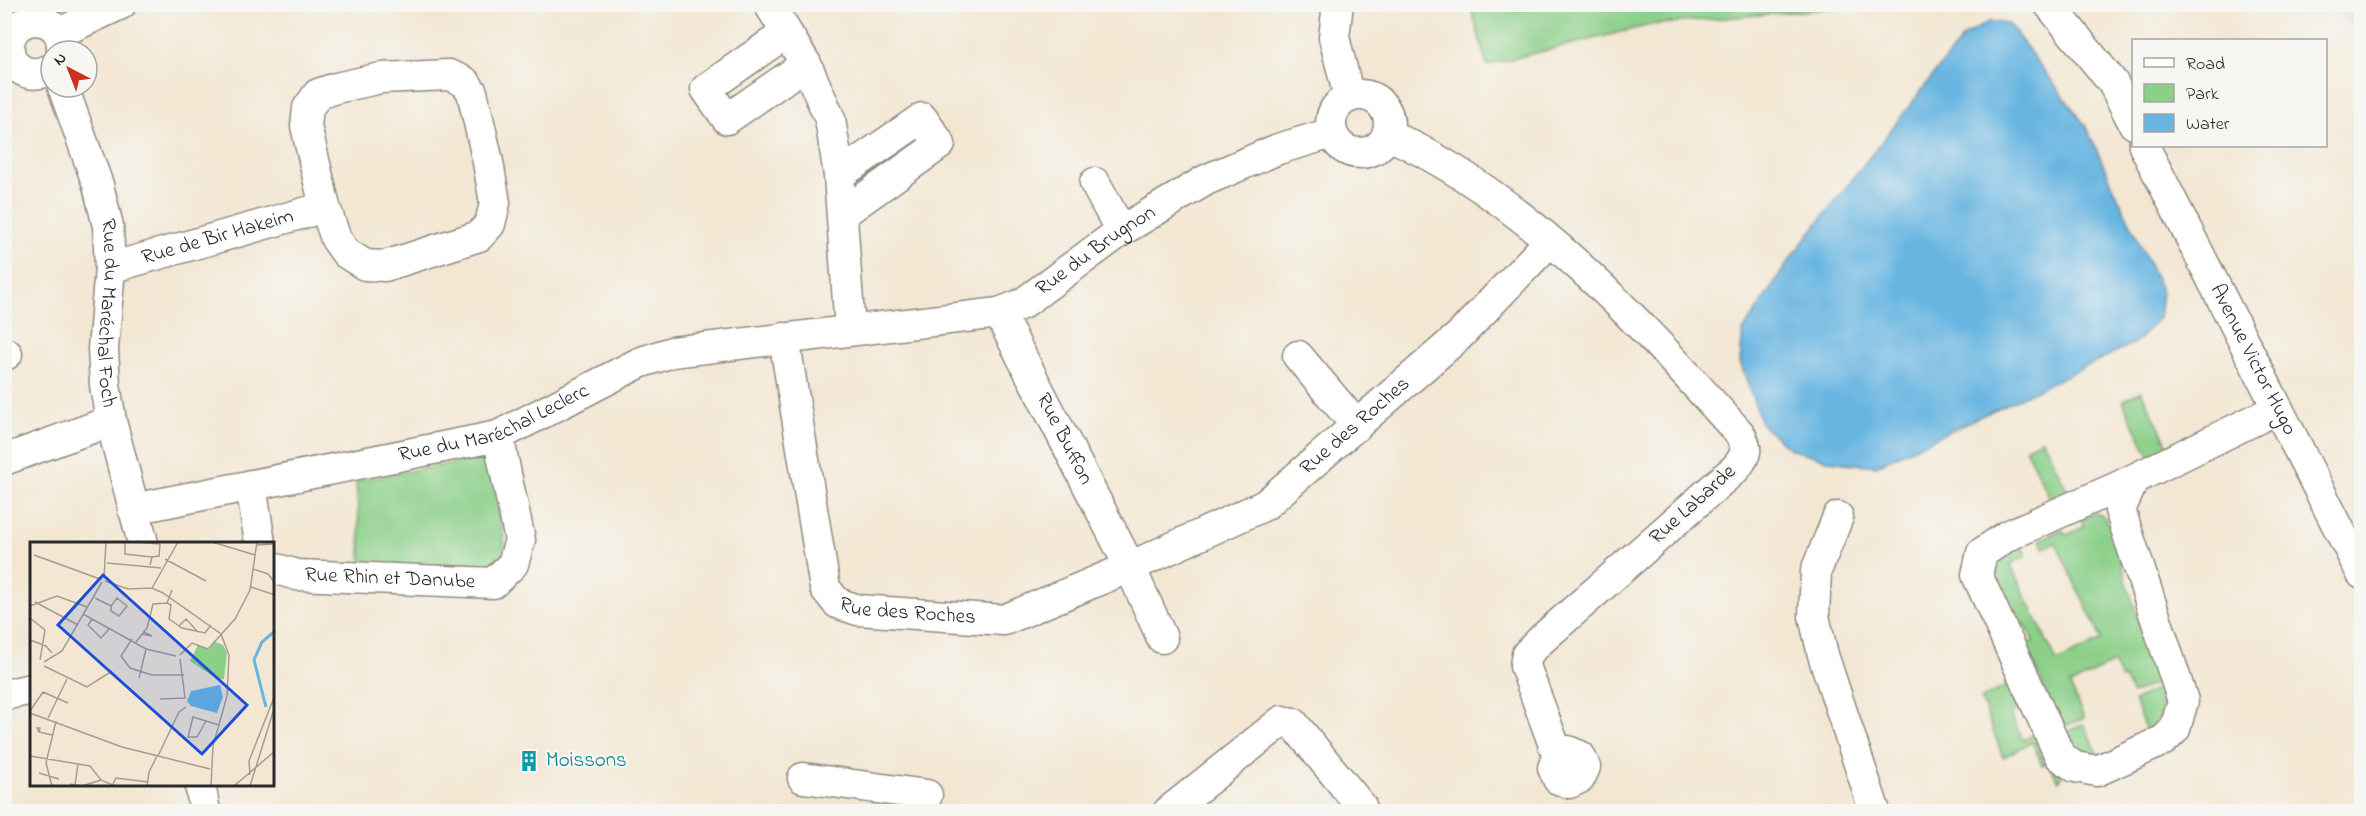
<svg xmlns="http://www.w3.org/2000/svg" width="2366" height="816" font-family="'Indie Flower',sans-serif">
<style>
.built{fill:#e2d4f3}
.green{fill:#8bcf88;stroke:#5b7d5a;stroke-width:1.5}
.water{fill:#67b5e1;stroke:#497086;stroke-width:1.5}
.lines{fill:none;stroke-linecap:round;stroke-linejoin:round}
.minor-casing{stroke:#8f897f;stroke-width:33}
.minor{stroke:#fff;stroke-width:30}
.labels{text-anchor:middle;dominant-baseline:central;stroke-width:4.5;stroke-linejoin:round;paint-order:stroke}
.street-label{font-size:21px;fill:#2b2b2b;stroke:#f6f6f2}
.culture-label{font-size:21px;fill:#0d838f;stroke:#f6f6f2;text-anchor:start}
.inset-river{fill:none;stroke:#67b5e1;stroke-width:3}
.inset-road{fill:none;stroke:#a39c90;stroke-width:1.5}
.view{fill:#1d4ed8;fill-opacity:0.15;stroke:#1d4ed8;stroke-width:3}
.inset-edge{fill:none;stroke:#2b2b2b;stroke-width:3}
</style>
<rect width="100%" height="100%" fill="#f6f6f2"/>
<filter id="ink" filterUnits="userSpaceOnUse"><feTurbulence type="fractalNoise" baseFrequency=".0167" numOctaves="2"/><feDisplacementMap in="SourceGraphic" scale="12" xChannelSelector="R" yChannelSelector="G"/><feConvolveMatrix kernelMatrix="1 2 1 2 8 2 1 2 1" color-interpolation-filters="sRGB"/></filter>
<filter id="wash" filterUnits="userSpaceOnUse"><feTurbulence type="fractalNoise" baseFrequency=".008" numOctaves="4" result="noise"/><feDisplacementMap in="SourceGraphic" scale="24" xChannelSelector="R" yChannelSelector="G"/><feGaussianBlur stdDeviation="1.35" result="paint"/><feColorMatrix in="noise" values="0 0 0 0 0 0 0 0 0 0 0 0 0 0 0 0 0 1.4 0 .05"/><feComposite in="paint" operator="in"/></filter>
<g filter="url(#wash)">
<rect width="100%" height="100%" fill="#f3e7d3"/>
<!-- built -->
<path class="built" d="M 2335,5 L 2361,5 L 2361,45 Z"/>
<!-- green -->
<path class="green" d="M 1470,5 L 1470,4 L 1867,5 L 1650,25 L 1487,65 Z
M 2141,391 L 2169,447 L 2150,457 L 2122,401 Z
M 2042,439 L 2070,496 L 2053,504 L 2025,448 Z
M 473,459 L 481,459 L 491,468 L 505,546 L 505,554 L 485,570 L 362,567 L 356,481 Z
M 2096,513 L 2103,516 L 2109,523 L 2157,683 L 2132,694 L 2124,678 L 2121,679 L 2113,663 L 2070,685 L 2084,718 L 2061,728 L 2026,645 L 2033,641 L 2025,624 L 2017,627 C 2008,608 1983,573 2006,557 C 2011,553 2018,550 2023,548 L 2027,556 L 2010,564 L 2057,662 L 2102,640 L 2056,543 L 2044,548 L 2040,540 L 2062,529 L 2066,535 L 2084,527 L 2081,519 Z
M 2015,681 L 2026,705 L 2010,713 L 2023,740 L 2039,732 L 2042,739 L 2036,742 L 2042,757 L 2049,754 L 2062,774 L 2059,781 L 2048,763 L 2042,765 L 2032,742 L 2003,757 L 1981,699 Z
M 2158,688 C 2165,708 2164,719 2147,733 L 2134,701 Z
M 2083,724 L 2099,755 C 2082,758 2073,748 2064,734 Z"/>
<!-- water -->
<path class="water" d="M 1990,21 L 2009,24 L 2085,125 L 2162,292 L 2159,318 L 2137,342 L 1876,466 L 1835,462 L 1790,449 L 1762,425 L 1740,362 L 1743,331 L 1793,255 L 1964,36 Z"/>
</g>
<g filter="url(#ink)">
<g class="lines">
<defs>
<g id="minor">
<path d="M 769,4 L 806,64 L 830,119 L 839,175 L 850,330"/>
<path d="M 1338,4 L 1334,37 L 1349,97"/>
<path d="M 2049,4 L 2113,83 L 2134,124"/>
<path d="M 59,33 L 121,4"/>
<path d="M 786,33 L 706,89 L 727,119 L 806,64"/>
<path d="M 51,69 C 41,74 30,76 20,69 C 13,64 9,57 9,49 C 7,11 65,10 62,51"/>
<path id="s1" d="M 63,87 L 98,185 L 108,226 L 110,268 L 103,349 L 105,385 L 111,421 L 143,543"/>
<circle cx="1360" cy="124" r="29"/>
<path d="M 1387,134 C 1527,197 1639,321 1740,434 C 1748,449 1747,454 1736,468 L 1542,639 L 1527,654 L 1525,666 L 1558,756 L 1553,768 L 1558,779 L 1569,783 L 1580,778 L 1585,767 L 1580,756 L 1568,751 L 1558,756"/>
<path id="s2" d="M 2144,146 L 2362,574"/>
<path d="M 839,175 L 922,118 L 940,144 L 842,214"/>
<path d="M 1095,183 L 1121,231"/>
<path id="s3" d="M 110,268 L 325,207 L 336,239 L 346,253 L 365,265 L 385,266 L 479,236 L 490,224 L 495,203 L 488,162 L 472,92 L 465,82 L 449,75 L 381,78 L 336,88 L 318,94 L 308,108 L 306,126 L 325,207"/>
<path id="s4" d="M 999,313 L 1130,567 L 1162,638"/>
<path id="s5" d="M 784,338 L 825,588 L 837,603 L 858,610 L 1004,620 L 1130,567 L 1265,505 L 1459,336 L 1549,242"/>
<path d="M 4,354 L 7,354"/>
<path d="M 1298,356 L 1357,426"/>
<path d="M 4,460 L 111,421"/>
<path d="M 2134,479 L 2120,510 L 2183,701 L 2175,729 L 2164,740 L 2097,771 L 2075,767 L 2060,756 L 1977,575 L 1982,553 L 2007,536 L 2122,485 L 2134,479 L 2277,409"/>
<path d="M 251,485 L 260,543"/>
<path id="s6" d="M 133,509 L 498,436 L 639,363 L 672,352 L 999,313 L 1022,304 L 1121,231 L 1206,180 L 1278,149 L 1332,133"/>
<path d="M 1838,517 L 1816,571 L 1814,616 L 1823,655 L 1875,812"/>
<path id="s7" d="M 273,568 L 297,575 L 493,583 L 513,564 L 520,540 L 498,436"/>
<path d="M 4,695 L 32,689"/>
<path d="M 803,778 L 927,795"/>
<path d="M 200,784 L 205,812"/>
<path d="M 1168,812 L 1282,721 L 1293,723 L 1361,806 L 1362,812"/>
</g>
</defs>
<!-- minor casing -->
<use href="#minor" class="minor-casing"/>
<!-- minor -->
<use href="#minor" class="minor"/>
</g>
</g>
<!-- icons -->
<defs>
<symbol id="building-bare" viewBox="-9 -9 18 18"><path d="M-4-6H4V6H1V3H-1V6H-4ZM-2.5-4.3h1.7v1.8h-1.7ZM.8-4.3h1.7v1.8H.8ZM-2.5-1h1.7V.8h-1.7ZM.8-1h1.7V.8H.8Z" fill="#0f9aa8" stroke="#f6f6f2" stroke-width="2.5" paint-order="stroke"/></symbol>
</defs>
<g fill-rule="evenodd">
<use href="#building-bare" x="514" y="746" width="30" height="30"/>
</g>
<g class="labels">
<!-- street labels -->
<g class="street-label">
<text stroke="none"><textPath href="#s3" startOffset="112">Rue de Bir Hakeim</textPath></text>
<text stroke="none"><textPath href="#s6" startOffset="1011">Rue du Brugnon</textPath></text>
<text stroke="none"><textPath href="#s1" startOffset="234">Rue du Maréchal Foch</textPath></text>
<text stroke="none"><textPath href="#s2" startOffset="240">Avenue Victor Hugo</textPath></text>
<text stroke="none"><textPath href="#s6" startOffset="372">Rue du Maréchal Leclerc</textPath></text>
<text stroke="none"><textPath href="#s5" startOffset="846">Rue des Roches</textPath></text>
<text stroke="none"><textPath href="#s4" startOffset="142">Rue Buffon</textPath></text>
<text transform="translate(1693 505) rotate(-42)">Rue Labarde</text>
<text stroke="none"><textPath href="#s7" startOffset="118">Rue Rhin et Danube</textPath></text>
<text stroke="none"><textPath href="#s5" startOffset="344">Rue des Roches</textPath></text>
</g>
<!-- culture labels -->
<g class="culture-label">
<text x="546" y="761">Moissons</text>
</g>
</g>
<!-- overview -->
<g transform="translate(30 542)">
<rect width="244" height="244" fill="#f3e7d3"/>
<path d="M 184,99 L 193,103 L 197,111 L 194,137 L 189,138 L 160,119 L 168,103 L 179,108 Z" fill="#8bcf88"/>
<path d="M 190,143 L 193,155 L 187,171 L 161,164 L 157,159 L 161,149 Z" fill="#67b5e1"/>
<path class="inset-river" d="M 236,165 L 224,118 L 232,100 L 245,89"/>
<path class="inset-road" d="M 95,0 L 95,12 L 122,15M 106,0 L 130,2 L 129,14 L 122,15 L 120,23M 182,0 L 225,13M 226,3 L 245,2M 4,13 L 70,37M 135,17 L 176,39M 77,21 L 131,26M 223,27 L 238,32 L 245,41M 74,36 L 76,0M 75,39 L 98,47 L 122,46 L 133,51 L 191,92 L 199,113 L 197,154 L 183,204 L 181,244M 221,45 L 245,53M 122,46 L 148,0M 65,56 L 81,64 L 81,69 L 89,74 L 97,64 L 87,56 L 81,64M 5,60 L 48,83M 137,61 L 141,63 L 139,77 L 152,86 L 175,91 L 181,83M 0,64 L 27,54 L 57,65M 53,72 L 116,107 L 146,114M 0,76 L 15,88 L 10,118M 62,77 L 58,83 L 71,96 L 79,87M 149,84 L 156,77 L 168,90M 112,92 L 122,94 L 114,90M 102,97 L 91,114 L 100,126 L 122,133 L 154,133M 0,98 L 16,104 L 22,111M 106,100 L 117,86 L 123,62 L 137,61 L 142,48M 150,113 L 162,101 L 178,107 L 205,77 L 220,48 L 227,0M 14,120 L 32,109 L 72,40M 14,124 L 57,145 L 82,129M 109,136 L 116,107M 130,157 L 155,156 L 150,117M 0,169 L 13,150 L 38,161M 0,171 L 92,205 L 180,227M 18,176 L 37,137M 176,179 L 167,195 L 158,195 L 163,175 L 189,183M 9,190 L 7,186 L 10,186 L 9,190 L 22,193M 0,214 L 60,224 L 71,238 L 85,244M 128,214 L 149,170 L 156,165M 9,231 L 29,237M 220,233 L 219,219 L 245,153M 40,242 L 52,244 L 71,238M 83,242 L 86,236 L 118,240M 45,243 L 48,222M 22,244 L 16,221 L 26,179M 117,244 L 119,230 L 127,214M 204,244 L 245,209M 220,244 L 244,167"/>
<path class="view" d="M 73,33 L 217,163 L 172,212 L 28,83 Z"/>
<rect width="244" height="244" class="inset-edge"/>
</g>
<!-- margin -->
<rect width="2366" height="816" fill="none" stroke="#f6f6f2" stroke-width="24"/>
<!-- legend -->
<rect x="2132" y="39" width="195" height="108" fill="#f6f6f2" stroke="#a5a5a2" stroke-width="1.5"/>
<rect x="2144" y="58" width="30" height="9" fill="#ffffff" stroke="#a5a5a2" stroke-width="1.5"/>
<text x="2186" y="69" font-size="18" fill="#2b2b2b">Road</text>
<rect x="2144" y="84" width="30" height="18" fill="#8bcf88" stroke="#a5a5a2" stroke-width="1.5"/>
<text x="2186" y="99" font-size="18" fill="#2b2b2b">Park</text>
<rect x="2144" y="114" width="30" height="18" fill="#67b5e1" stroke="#a5a5a2" stroke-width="1.5"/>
<text x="2186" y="129" font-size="18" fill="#2b2b2b">Water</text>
<!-- north arrow -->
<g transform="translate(69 69) rotate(318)"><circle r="28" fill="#f6f6f2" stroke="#a5a5a2" stroke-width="1.5"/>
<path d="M0-4.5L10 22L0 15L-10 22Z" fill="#c8321e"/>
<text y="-9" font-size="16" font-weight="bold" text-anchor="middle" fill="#2b2b2b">N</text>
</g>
</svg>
